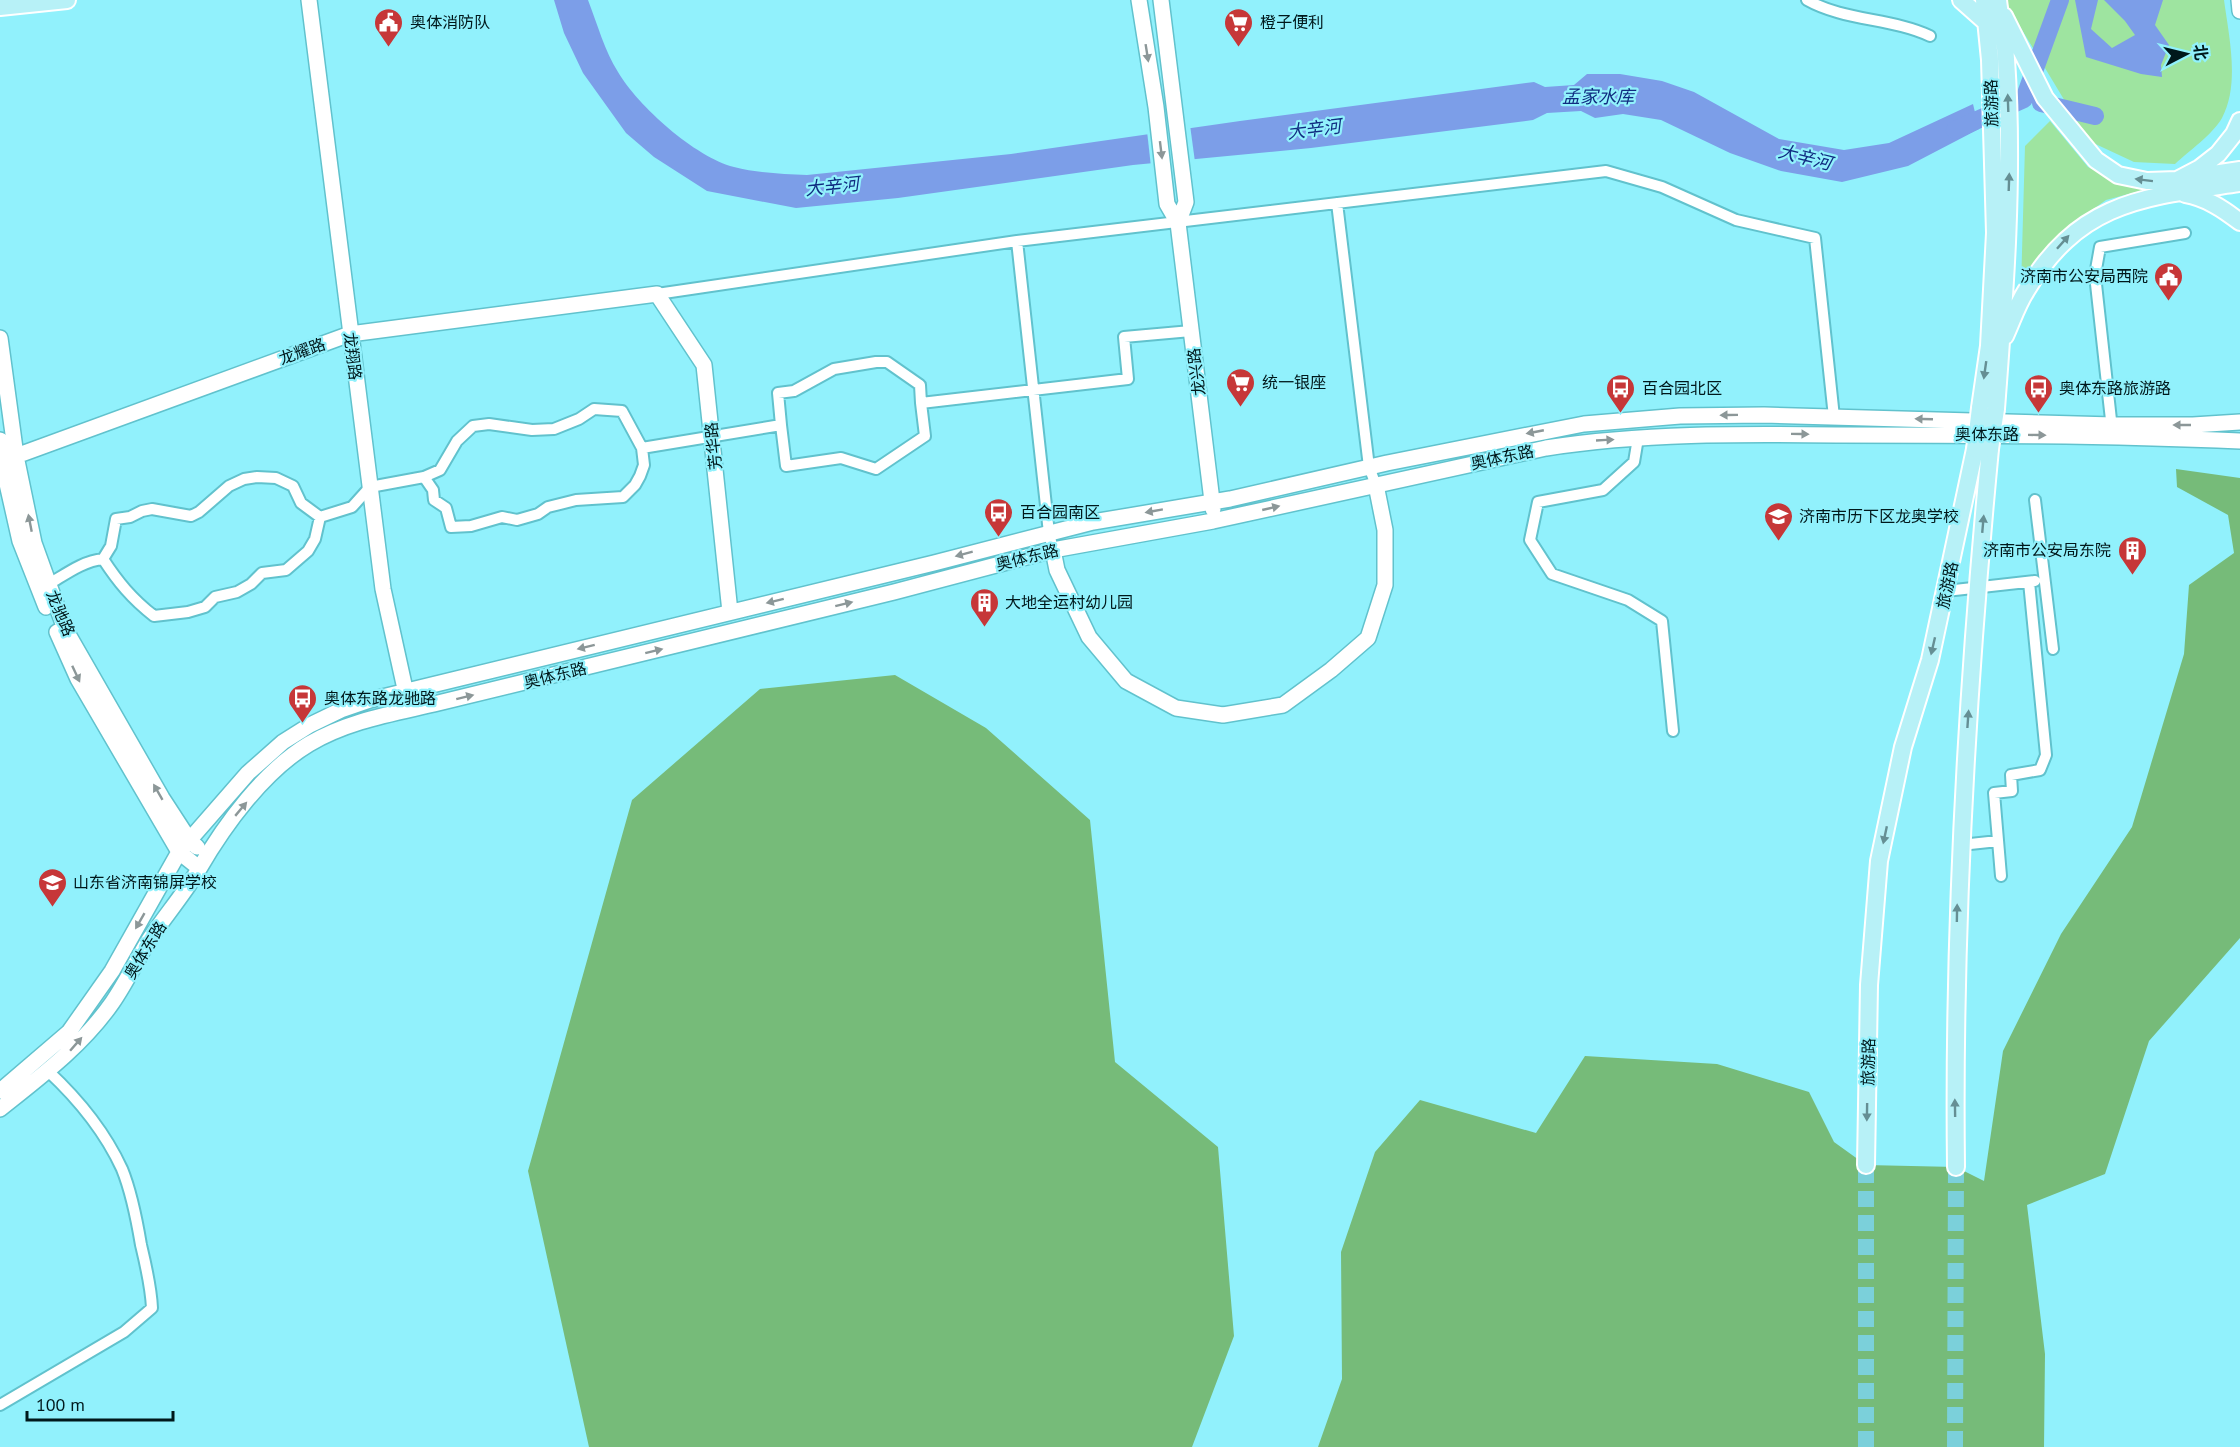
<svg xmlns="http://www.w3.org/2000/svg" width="2240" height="1447" font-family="'PT Sans','Noto Sans SC',sans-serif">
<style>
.green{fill:#9ee4a0}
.forest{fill:#76bb79}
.water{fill:#7c9ee8}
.pier{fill:#91f1fc}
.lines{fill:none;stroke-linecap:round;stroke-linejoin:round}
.river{stroke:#7c9ee8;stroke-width:18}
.primary-tunnel{stroke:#7bd0da;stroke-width:16;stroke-dasharray:16 8;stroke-linecap:butt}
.street-casing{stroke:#61c2cd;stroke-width:14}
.secondary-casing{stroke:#61c2cd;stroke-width:18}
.primary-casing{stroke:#fff;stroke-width:20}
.street{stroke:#fff;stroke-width:10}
.secondary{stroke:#fff;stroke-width:15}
.primary{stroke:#b7f1f7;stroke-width:16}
.primary-bridge-casing{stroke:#fff;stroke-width:20;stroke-linecap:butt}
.primary-bridge{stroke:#b7f1f7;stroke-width:16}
.oneway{fill:#8c9798}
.oneway2{fill:#658f94}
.labels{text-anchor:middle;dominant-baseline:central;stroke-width:4.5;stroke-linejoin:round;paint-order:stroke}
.poi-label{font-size:16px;fill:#00181b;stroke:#91f1fc;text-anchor:start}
.street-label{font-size:16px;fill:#00181b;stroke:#91f1fc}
.water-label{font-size:18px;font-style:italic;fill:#102b80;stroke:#91f1fc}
</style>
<rect width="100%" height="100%" fill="#91f1fc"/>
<!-- green -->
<path class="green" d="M 2004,0 L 2224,0 C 2229,37 2240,84 2222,118 C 2213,134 2189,151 2175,164 L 2134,162 L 2089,141 Z
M 2050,121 L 2088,167 L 2123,184 L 2155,187 L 2106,200 L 2081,218 L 2048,245 L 2021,288 L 2025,146 Z"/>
<!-- forest -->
<path class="forest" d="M 2176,469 L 2240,478 L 2240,938 L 2149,1041 L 2105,1174 L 2027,1205 L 2045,1354 L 2044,1447 L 1318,1447 L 1342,1379 L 1341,1252 L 1375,1152 L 1420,1100 L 1536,1133 L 1585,1056 L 1717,1064 L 1809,1092 L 1834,1142 L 1866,1165 L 1956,1167 L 1984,1181 L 2003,1051 L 2061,934 L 2132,827 L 2184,654 L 2189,585 L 2234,553 L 2228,515 L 2177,487 Z
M 895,675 L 986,728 L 1090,820 L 1115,1062 L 1218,1147 L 1234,1336 L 1192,1447 L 589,1447 L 528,1171 L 632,800 L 760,689 Z"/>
<!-- water -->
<path class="water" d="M 554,0 L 588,0 C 597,23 605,52 618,72 C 638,106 695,157 734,167 C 757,173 782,174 807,175 L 1011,154 L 1240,121 L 1534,82 L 1545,87 L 1574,85 L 1587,74 L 1620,74 L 1662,81 L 1694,92 L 1779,139 L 1844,150 L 1889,143 L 1973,104 L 1979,129 L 1908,166 L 1842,182 L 1781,171 L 1730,153 L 1661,120 L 1623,114 L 1595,118 L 1581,111 L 1547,113 L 1533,120 L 1311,148 L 1133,165 L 898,198 L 796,208 L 707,191 L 654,157 L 626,133 L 583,73 L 564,33 Z
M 2075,0 L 2098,0 L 2091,29 L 2112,48 L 2135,35 L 2125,21 L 2104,0 L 2163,0 L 2155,25 L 2169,45 L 2161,65 L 2162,77 L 2141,74 L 2086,57 Z"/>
<!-- pier -->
<path class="pier" d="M 1190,125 L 1195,162 L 1151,167 L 1147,131 Z"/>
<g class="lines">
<!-- river -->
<path class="river" d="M 2041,103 L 2095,116
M 1955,130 L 2024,99 L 2060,0"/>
<!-- primary-tunnel -->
<path class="primary-tunnel" d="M 1866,1447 L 1866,1165
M 1955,1447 L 1956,1167"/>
<defs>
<path id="street" d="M 1807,0 C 1844,21 1892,18 1930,36
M 1337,203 L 1369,467 L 1376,485
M 1017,241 L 1049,533 L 1053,550
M 657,294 L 1017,241 L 1606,171 L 1662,187 L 1736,220 L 1815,238 L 1834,417
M 781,425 L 778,393 L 794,391 L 834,369 L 876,362 L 887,362 L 920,385 L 921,403
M 2112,429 L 2095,275 L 2100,247 L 2185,233
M 1638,438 L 1634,462 L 1603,490 L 1538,502 L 1530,540 L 1552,574 L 1628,600 L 1662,621 L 1673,731
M 424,477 L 433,490 L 434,500 L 446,508 L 451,527 L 471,526 L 502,517 L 517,520 L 538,514 L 548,507 L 576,500 L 623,497 L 635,485 L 640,476 L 644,465 L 642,448
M 2035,500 L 2053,649
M 103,559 C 118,582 132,599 154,616 L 188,612 L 205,607 L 215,597 L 237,592 L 251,584 L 262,573 L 286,570 L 308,551 L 315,539 L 320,517
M 49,584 C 66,574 83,561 103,559 L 111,546 L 116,519 L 130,517 L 142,511 L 152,509 L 191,516 L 199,512 L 229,486 L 244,479 L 257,477 L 276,478 L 293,486 L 301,503 L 320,517 L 352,507 L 370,487 L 424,477 L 440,470 L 457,441 L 473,426 L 489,424 L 532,430 L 554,429 L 579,419 L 594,409 L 622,411 L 642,448 L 781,425 L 786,466 L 841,458 L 876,469 L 925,436 L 921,403 L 1128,379 L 1124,337 L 1191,331
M 1946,591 L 2035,581
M 1961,845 L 1998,841
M 2001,876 L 1994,793 L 2012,791 L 2011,775 L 2040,770 L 2046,755 L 2029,582
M 0,1405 L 124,1332 L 152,1308 C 151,1286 146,1266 141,1245 C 137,1221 131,1191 122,1169 C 105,1132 77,1098 48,1071"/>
<path id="secondary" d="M 309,0 L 383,589 L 407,698
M 1139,0 L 1156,107 L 1167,204 L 1178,223 L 1213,509
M 1161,0 L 1186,202 L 1178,223
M 2239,0 L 2240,11
M 0,338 L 16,456 L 34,543 L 65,629 L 162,798 L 190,841 L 197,847
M 0,440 L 3,466 L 20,541 L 46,607
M 0,467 L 16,456 L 350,334 L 657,294 L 704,365 L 730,612
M 1053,550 L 1057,570 L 1089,637 L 1126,681 L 1176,708 L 1223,715 L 1283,705 L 1331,670 L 1368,638 L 1385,585 L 1385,530 L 1376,485
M 57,632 L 78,679 L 179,852 L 199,868
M 0,1091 L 69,1032 L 112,971 L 179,852 L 248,773 L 283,742 L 310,725 L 341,710 L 370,700 L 934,563 L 1093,522 L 1230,499 L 1387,463 L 1584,424 L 1680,416 L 1764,415 L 2113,425 L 2193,425 L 2240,422
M 0,1109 C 40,1077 82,1046 112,1003 C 126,983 136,961 149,940 C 165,916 184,894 199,869 C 225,824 264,771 309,744 C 348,721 391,714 434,704 L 894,592 L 1053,550 L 1213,521 L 1546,448 C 1642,433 1739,434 1836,435 C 1971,435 2105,435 2240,441"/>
<path id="primary" d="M 1961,0 L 1988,24
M 0,7 L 67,0
M 2004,16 L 2045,98 L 2096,160 L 2118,175 L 2147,181 L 2177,180 L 2200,168 L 2218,154 L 2234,134 L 2240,121
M 2187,178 L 2240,170
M 2185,194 C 2207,198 2223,209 2240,222
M 2005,336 C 2012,321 2017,305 2026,291 C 2080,200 2145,197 2240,183
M 1980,408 L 1989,346 L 1995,233 L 1990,60 L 1984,0
M 1996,409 C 2005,292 2014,175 2006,59 C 2005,39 2000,19 1998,0
M 1866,1165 L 1869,985 L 1879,861 L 1903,747 L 1930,660 L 1975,449
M 1956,1167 C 1953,927 1967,688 1990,449"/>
</defs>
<!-- street casing -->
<use href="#street" class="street-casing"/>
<!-- secondary casing -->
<use href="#secondary" class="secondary-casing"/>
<!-- primary casing -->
<use href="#primary" class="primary-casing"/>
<!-- street -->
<use href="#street" class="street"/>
<!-- secondary -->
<use href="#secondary" class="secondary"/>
<!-- primary -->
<use href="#primary" class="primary"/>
<defs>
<path id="primary-bridge" d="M 1975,449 L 1980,408
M 1990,449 L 1996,409"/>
</defs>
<!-- primary-bridge casing -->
<use href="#primary-bridge" class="primary-bridge-casing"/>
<!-- primary-bridge -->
<use href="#primary-bridge" class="primary-bridge"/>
</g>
<!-- one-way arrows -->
<defs><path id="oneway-solid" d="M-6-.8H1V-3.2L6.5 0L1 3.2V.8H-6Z" transform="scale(1.5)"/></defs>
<g class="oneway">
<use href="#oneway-solid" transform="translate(1147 53) rotate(81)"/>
<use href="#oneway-solid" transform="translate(1161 150) rotate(83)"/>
<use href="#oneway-solid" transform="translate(1729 415) rotate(179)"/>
<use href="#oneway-solid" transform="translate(1924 419) rotate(-178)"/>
<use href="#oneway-solid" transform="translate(2182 425) rotate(-180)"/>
<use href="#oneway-solid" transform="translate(1535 432) rotate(169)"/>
<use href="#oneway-solid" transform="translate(1800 434) rotate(1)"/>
<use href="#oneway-solid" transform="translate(2037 435) rotate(1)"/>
<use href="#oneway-solid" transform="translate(1605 440) rotate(-3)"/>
<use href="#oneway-solid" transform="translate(1271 508) rotate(-13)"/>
<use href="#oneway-solid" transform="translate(1154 511) rotate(170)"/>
<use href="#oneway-solid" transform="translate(30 523) rotate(-101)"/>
<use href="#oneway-solid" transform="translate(964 554) rotate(165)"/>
<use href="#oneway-solid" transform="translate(775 601) rotate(166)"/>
<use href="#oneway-solid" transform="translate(844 604) rotate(-14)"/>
<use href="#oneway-solid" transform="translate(586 647) rotate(166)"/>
<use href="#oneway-solid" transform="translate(654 651) rotate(-14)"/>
<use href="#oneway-solid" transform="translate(76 674) rotate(65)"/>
<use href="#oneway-solid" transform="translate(465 697) rotate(-14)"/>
<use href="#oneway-solid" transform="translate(158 792) rotate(-120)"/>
<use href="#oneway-solid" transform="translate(241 809) rotate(-50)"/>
<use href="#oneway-solid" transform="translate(140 921) rotate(120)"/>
<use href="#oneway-solid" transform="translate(76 1044) rotate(-49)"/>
</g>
<g class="oneway2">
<use href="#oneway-solid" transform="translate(2008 103) rotate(-92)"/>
<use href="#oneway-solid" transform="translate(2144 180) rotate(-173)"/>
<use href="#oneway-solid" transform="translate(2009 182) rotate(-88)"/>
<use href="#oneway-solid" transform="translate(2063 242) rotate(-48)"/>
<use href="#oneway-solid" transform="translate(1985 370) rotate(98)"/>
<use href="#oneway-solid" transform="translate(1983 524) rotate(-85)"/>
<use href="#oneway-solid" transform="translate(1933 646) rotate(103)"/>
<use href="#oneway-solid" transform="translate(1968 719) rotate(-86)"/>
<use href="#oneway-solid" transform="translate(1885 835) rotate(102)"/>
<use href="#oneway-solid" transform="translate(1957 913) rotate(-89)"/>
<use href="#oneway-solid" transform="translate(1955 1108) rotate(-91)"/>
<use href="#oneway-solid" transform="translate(1867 1112) rotate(91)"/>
</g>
<!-- icons -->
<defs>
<symbol id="civic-pin" viewBox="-11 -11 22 30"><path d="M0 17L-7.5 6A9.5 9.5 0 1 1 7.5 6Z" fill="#c63738" stroke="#91f1fc"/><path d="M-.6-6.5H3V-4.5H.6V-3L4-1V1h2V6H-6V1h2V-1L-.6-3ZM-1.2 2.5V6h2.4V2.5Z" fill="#fff"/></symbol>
<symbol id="supermarket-pin" viewBox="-11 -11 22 30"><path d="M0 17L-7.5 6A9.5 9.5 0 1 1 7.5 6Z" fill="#c63738" stroke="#91f1fc"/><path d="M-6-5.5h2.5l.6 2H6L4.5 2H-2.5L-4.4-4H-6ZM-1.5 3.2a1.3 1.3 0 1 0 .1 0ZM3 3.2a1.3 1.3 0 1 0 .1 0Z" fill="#fff"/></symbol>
<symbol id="bus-pin" viewBox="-11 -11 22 30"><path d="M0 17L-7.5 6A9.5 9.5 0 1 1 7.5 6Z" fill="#c63738" stroke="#91f1fc"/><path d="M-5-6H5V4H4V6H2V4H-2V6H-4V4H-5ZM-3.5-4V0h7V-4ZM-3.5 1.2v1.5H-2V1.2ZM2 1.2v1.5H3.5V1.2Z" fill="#fff"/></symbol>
<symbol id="school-pin" viewBox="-11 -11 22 30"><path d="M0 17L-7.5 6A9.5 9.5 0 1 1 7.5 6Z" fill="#c63738" stroke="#91f1fc"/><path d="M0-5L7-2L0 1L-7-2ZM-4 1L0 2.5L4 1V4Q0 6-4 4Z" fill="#fff"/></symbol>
<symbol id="building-pin" viewBox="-11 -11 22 30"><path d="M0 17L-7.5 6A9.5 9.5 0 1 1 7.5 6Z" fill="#c63738" stroke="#91f1fc"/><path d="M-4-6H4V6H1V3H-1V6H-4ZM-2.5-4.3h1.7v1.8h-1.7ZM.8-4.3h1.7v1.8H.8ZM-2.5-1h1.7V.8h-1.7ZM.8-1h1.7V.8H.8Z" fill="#fff"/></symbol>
</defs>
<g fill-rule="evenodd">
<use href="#civic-pin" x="372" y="6" width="33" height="45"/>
<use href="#supermarket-pin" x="1222" y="6" width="33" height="45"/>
<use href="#civic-pin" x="2152" y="260" width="33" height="45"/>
<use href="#supermarket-pin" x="1224" y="366" width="33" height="45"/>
<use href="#bus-pin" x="1604" y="372" width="33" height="45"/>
<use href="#bus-pin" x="2022" y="372" width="33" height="45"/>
<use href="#bus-pin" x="982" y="496" width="33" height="45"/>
<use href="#school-pin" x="1762" y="500" width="33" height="45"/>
<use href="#building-pin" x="2116" y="534" width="33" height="45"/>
<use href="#building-pin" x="968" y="586" width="33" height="45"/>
<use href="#bus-pin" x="286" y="682" width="33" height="45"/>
<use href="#school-pin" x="36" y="866" width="33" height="45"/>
</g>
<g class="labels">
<!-- poi labels -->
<g class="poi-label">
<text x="410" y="22">奥体消防队</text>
<text x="1260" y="22">橙子便利</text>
<text x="2148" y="276" text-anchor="end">济南市公安局西院</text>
<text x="1262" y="382">统一银座</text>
<text x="1642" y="388">百合园北区</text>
<text x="2059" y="388">奥体东路旅游路</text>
<text x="1020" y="512">百合园南区</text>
<text x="1799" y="516">济南市历下区龙奥学校</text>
<text x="2111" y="550" text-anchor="end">济南市公安局东院</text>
<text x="1005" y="602">大地全运村幼儿园</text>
<text x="324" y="698">奥体东路龙驰路</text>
<text x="73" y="882">山东省济南锦屏学校</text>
</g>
<!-- street labels -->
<g class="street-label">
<text transform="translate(1991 103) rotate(-91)">旅游路</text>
<text transform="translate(302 351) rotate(-20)">龙耀路</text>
<text transform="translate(353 356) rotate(83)">龙翔路</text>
<text transform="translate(1196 372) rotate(-97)">龙兴路</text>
<text x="1987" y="434">奥体东路</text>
<text transform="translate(713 446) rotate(-96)">芳华路</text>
<text transform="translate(1502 457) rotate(-12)">奥体东路</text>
<text transform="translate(1027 557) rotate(-14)">奥体东路</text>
<text transform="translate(1947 585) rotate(-78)">旅游路</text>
<text transform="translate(61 613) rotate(67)">龙驰路</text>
<text transform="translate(555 675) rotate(-14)">奥体东路</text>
<text transform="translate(145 950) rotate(-58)">奥体东路</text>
<text transform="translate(1868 1062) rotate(-89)">旅游路</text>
</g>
<!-- water labels -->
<g class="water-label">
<text x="1598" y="96">孟家水库</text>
<text transform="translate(1314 129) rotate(-7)">大辛河</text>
<text transform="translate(1805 157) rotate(14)">大辛河</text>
<text transform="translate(832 186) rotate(-6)">大辛河</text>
</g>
</g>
<!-- north arrow -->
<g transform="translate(2186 54) rotate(83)" stroke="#91f1fc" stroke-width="4.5" paint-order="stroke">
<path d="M0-4.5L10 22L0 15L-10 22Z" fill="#00181b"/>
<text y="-9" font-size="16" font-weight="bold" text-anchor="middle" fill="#00181b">北</text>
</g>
<!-- scale -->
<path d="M27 1411v9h146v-9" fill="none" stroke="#00181b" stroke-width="3"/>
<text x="36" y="1411" font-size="18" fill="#00181b" stroke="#91f1fc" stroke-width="4.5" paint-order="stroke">100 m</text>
</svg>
